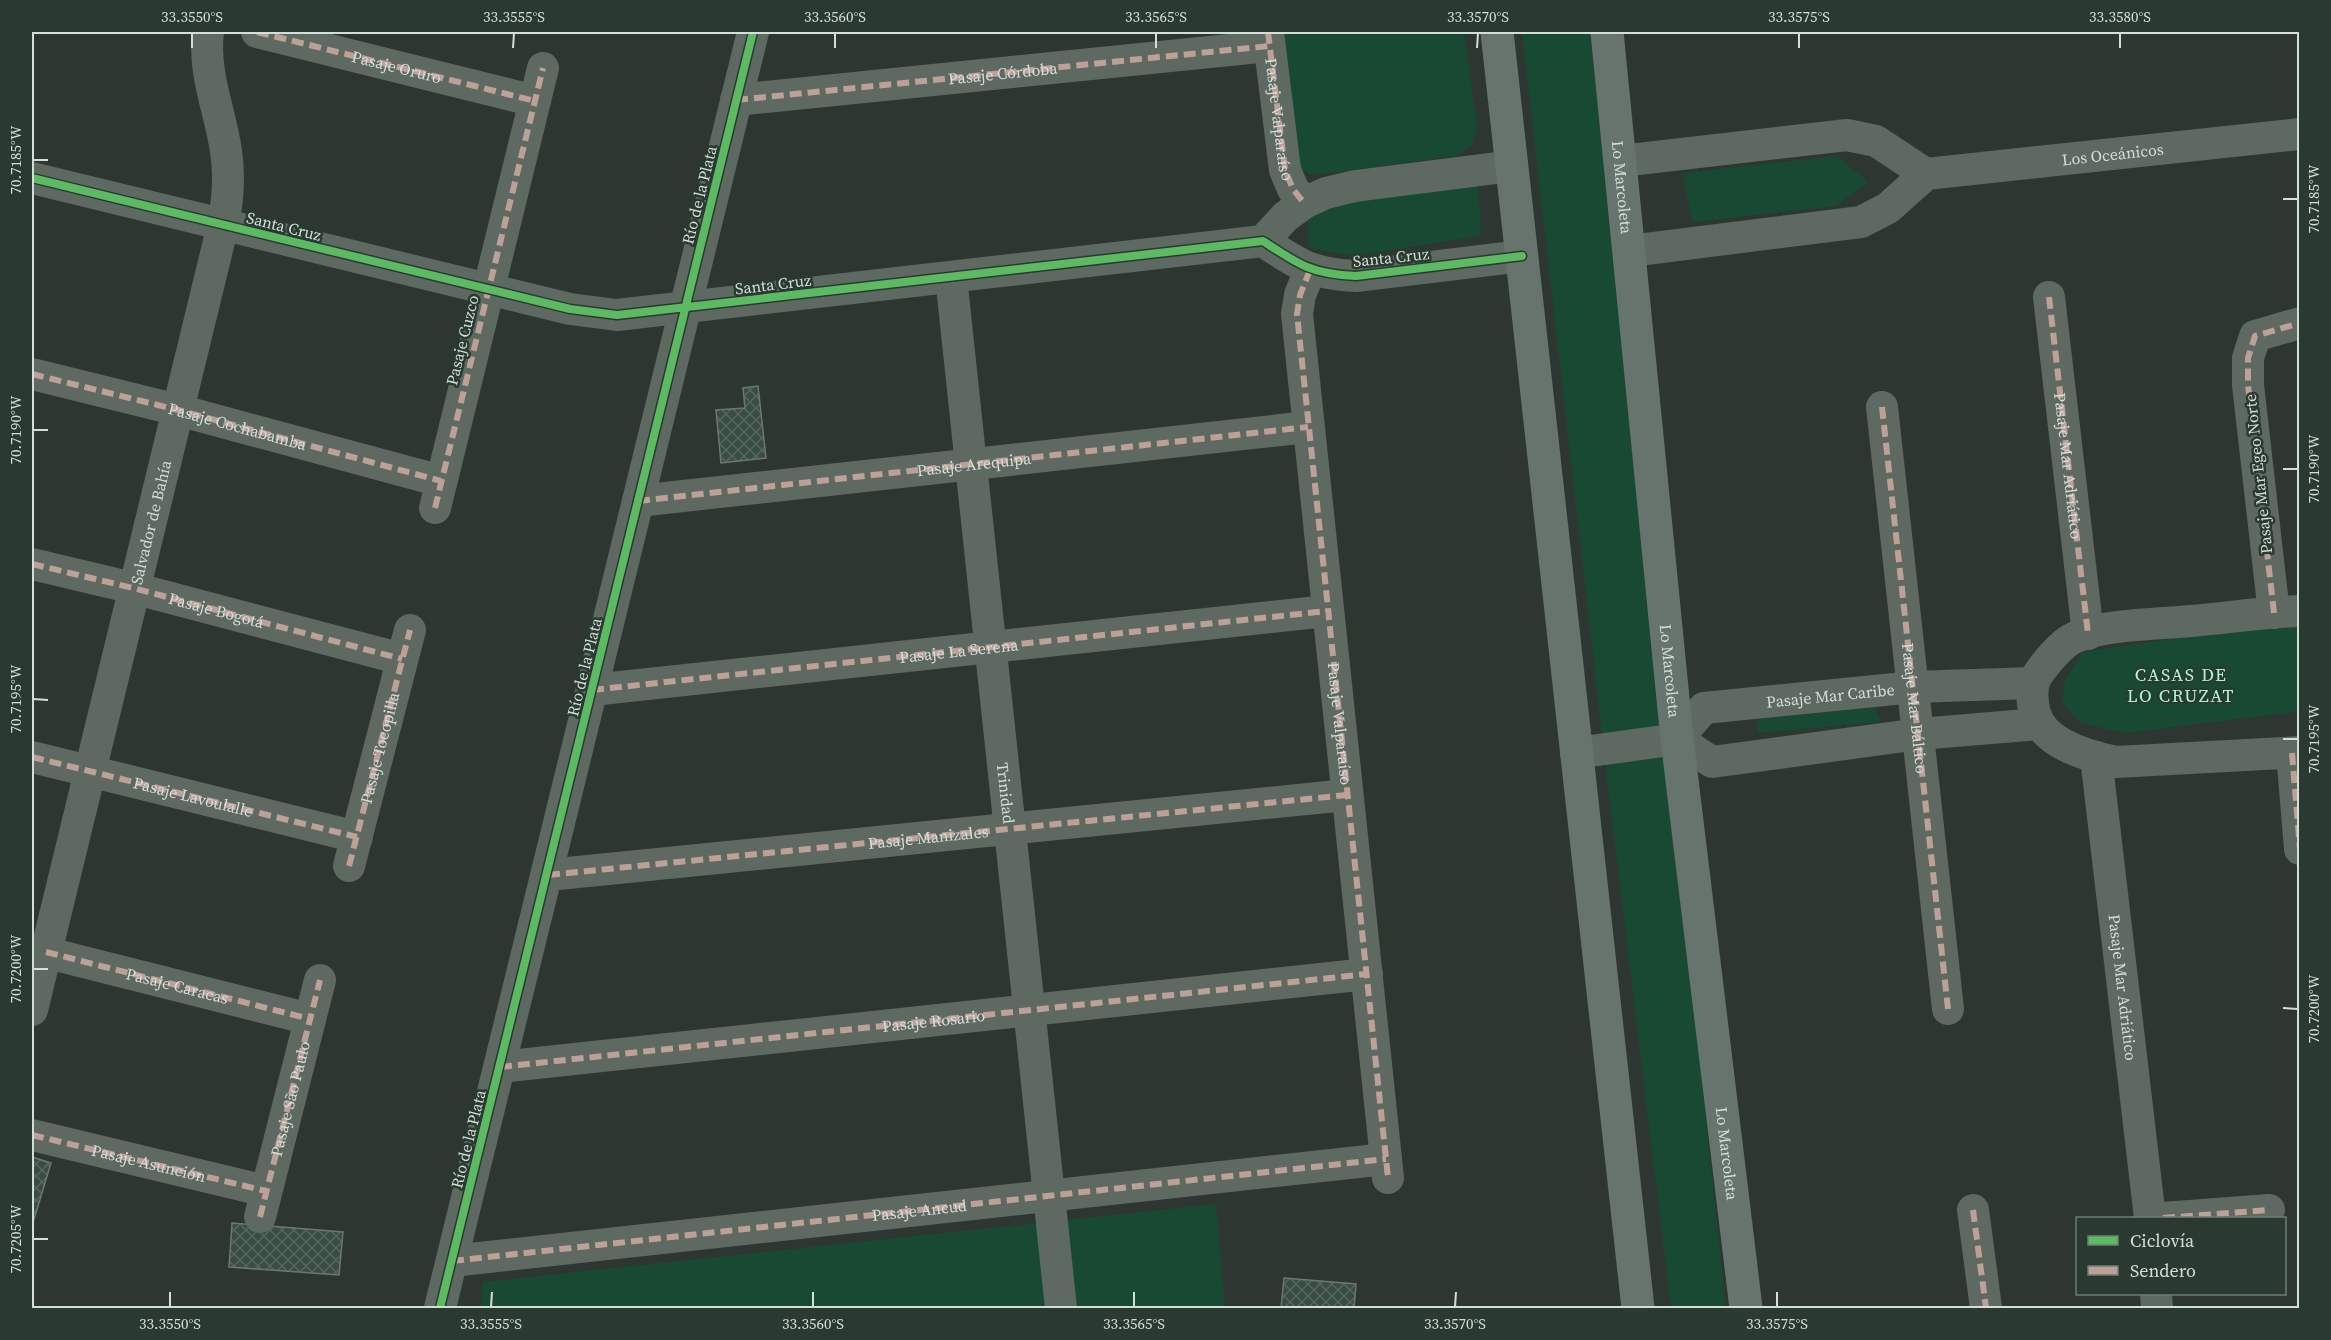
<svg xmlns="http://www.w3.org/2000/svg" width="2331" height="1340" font-family="'Source Serif 4',serif">
<style>
.green{fill:#184a33}
.building{fill:url(#building-cross-hatch);stroke:#6f7672;stroke-width:1.5}
.lines{fill:none;stroke-linecap:round;stroke-linejoin:round}
.street{stroke:#5e6962;stroke-width:32}
.secondary{stroke:#67746d;stroke-width:33}
.quiet{stroke:#bda197;stroke-width:6;stroke-dasharray:12 6;stroke-linecap:butt}
.cycleway-casing{stroke:#2a3a31;stroke-width:11}
.cycleway{stroke:#5cba63;stroke-width:8}
.ticks{fill:none;stroke:#d4ded8;stroke-width:2}
.labels{text-anchor:middle;dominant-baseline:central;stroke-width:5;stroke-linejoin:round;paint-order:stroke}
.street-label{font-size:16px;fill:#d4ded8;stroke:#2a3a31}
.neighbourhood-label{font-size:18px;letter-spacing:1.5px;fill:#a8f8cc;stroke:#2a3a31}
.neatline{fill:none;stroke:#d4ded8;stroke-width:2}
.ticks-label{font-size:15px;text-anchor:middle;fill:#d4ded8}
</style>
<defs>
<pattern id="building-cross-hatch" width="8" height="8" patternUnits="userSpaceOnUse" patternTransform="scale(1.5)"><rect width="8" height="8" fill="#3a4d44"/><path d="M0 0l8 8M0 8l8-8" fill="none" stroke="#56665e"/></pattern>
</defs>
<rect width="100%" height="100%" fill="#2e3632"/>
<!-- green -->
<path class="green" d="M 1282,32 L 1464,32 L 1477,127 L 1472,146 L 1455,156 L 1319,174 L 1309,174 L 1299,168 Z
M 1522,32 L 1590,32 L 1726,1308 L 1671,1308 L 1606,770 Z
M 1837,156 L 1868,182 L 1836,206 L 1692,222 L 1683,173 Z
M 1478,185 L 1481,236 L 1352,256 L 1309,248 L 1307,216 L 1344,197 Z
M 2299,620 L 2299,711 L 2125,733 L 2081,723 L 2062,702 L 2065,680 L 2083,652 Z
M 1873,702 L 1881,722 L 1757,733 L 1758,715 Z
M 1216,1204 L 1225,1308 L 481,1308 L 483,1282 Z"/>
<!-- building -->
<path class="building" d="M 758,386 L 766,458 L 721,463 L 716,410 L 745,408 L 743,388 Z
M 32,1157 L 51,1163 L 32,1226 Z
M 232,1223 L 343,1232 L 339,1275 L 229,1267 Z
M 1284,1278 L 1356,1284 L 1354,1308 L 1281,1308 Z"/>
<g class="lines">
<!-- street -->
<g class="street">
<path id="s1" d="M 257,32 L 535,101"/>
<path id="s2" d="M 1268,32 L 1285,170 L 1293,189 L 1304,203"/>
<path d="M 736,100 L 1269,46"/>
<path d="M 1621,161 L 1847,135 L 1876,141 L 1926,174"/>
<path d="M 32,178 L 570,309 L 617,315 L 1263,241 C 1299,265 1312,274 1356,276 L 1522,256"/>
<path d="M 1263,241 L 1285,217 L 1304,203 L 1326,193 L 1355,186 L 1512,166"/>
<path id="s3" d="M 1630,251 L 1861,222 L 1888,208 L 1926,174 L 2300,134"/>
<path d="M 1310,270 L 1300,295 L 1297,314 L 1388,1178"/>
<path id="s4" d="M 951,277 L 1061,1308"/>
<path id="s5" d="M 2049,297 L 2088,634"/>
<path d="M 32,374 L 178,410 L 441,481"/>
<path d="M 1882,407 L 1948,1009"/>
<path d="M 638,501 L 1308,427"/>
<path d="M 435,508 L 543,68"/>
<path d="M 32,564 L 133,588 L 402,659"/>
<path d="M 2300,611 C 2263,612 2227,618 2191,621 C 2159,624 2097,624 2070,640 C 2059,647 2035,673 2033,686 C 2032,695 2032,704 2035,713 C 2043,744 2088,756 2116,762 L 2300,752"/>
<path d="M 2274,613 L 2248,385 L 2248,358 L 2255,336 L 2300,323"/>
<path d="M 592,690 L 1327,611"/>
<path d="M 1677,739 L 1712,762 L 1919,734 L 2038,724"/>
<path id="s6" d="M 1576,753 L 1677,739 L 1704,708 L 1914,687 L 2033,683"/>
<path d="M 2292,753 L 2300,849"/>
<path d="M 32,757 L 357,837"/>
<path id="s7" d="M 2096,757 L 2150,1218"/>
<path id="s8" d="M 349,866 L 410,630"/>
<path id="s9" d="M 548,875 L 1347,795"/>
<path id="s10" d="M 32,949 L 310,1019"/>
<path id="s11" d="M 32,1010 L 223,225 C 228,200 230,177 226,151 C 220,110 203,74 208,32"/>
<path id="s12" d="M 500,1067 L 1367,974"/>
<path d="M 32,1135 L 266,1191"/>
<path d="M 1973,1210 L 1986,1308"/>
<path id="s13" d="M 260,1217 L 320,980"/>
<path d="M 2163,1218 L 2269,1210"/>
<path d="M 452,1261 L 1386,1159"/>
<path d="M 2156,1294 L 2157,1308"/>
<path d="M 440,1308 L 753,32"/>
</g>
<!-- secondary -->
<g class="secondary">
<path d="M 1497,32 L 1638,1308"/>
<path id="s14" d="M 1607,32 L 1677,739 L 1746,1308"/>
</g>
<!-- quiet -->
<g class="quiet">
<path d="M 257,32 L 535,101"/>
<path d="M 1268,32 L 1285,170 L 1293,189 L 1304,203"/>
<path id="s15" d="M 736,100 L 1269,46"/>
<path id="s16" d="M 1310,270 L 1300,295 L 1297,314 L 1388,1178"/>
<path d="M 2049,297 L 2088,634"/>
<path id="s17" d="M 32,374 L 178,410 L 441,481"/>
<path id="s18" d="M 1882,407 L 1948,1009"/>
<path id="s19" d="M 638,501 L 1308,427"/>
<path d="M 435,508 L 543,68"/>
<path id="s20" d="M 32,564 L 133,588 L 402,659"/>
<path d="M 2274,613 L 2248,385 L 2248,358 L 2255,336 L 2300,323"/>
<path id="s21" d="M 592,690 L 1327,611"/>
<path d="M 2292,753 L 2300,849"/>
<path id="s22" d="M 32,757 L 357,837"/>
<path d="M 349,866 L 410,630"/>
<path d="M 548,875 L 1347,795"/>
<path d="M 46,952 L 310,1019"/>
<path d="M 500,1067 L 1367,974"/>
<path id="s23" d="M 32,1135 L 266,1191"/>
<path d="M 1973,1210 L 1986,1308"/>
<path d="M 260,1217 L 320,980"/>
<path d="M 2163,1218 L 2269,1210"/>
<path id="s24" d="M 452,1261 L 1386,1159"/>
</g>
<defs>
<path id="cycleway" d="M 32,178 L 570,309 L 617,315 L 1263,241 C 1299,265 1312,274 1356,276 L 1522,256
M 440,1308 L 753,32"/>
</defs>
<!-- cycleway casing -->
<use href="#cycleway" class="cycleway-casing"/>
<!-- cycleway -->
<use href="#cycleway" class="cycleway"/>
</g>
<!-- ticks -->
<path class="ticks" d="M 192,48 L 192,33M 513,48 L 514,33M 835,48 L 835,33M 1156,48 L 1156,33M 1477,48 L 1478,33M 1799,48 L 1799,33M 2120,48 L 2120,33M 33,160 L 48,160M 2283,199 L 2298,199M 33,430 L 48,430M 2283,469 L 2298,469M 33,699 L 48,700M 2283,739 L 2298,739M 33,969 L 48,969M 2283,1008 L 2298,1009M 33,1239 L 48,1239M 170,1307 L 170,1292M 491,1307 L 492,1292M 813,1307 L 813,1292M 1134,1307 L 1134,1292M 1455,1307 L 1456,1292M 1777,1307 L 1777,1292"/>
<g class="labels">
<!-- street labels -->
<g class="street-label">
<text stroke="none"><textPath href="#s1" startOffset="144">Pasaje Oruro</textPath></text>
<text stroke="none"><textPath href="#s15" startOffset="268">Pasaje Córdoba</textPath></text>
<text stroke="none"><textPath href="#s2" startOffset="88">Pasaje Valparaíso</textPath></text>
<text stroke="none"><textPath href="#s3" startOffset="502">Los Oceánicos</textPath></text>
<text stroke="none"><textPath href="#s14" startOffset="156">Lo Marcoleta</textPath></text>
<text transform="translate(699 195) rotate(-76)">Río de la Plata</text>
<text transform="translate(284 226) rotate(14)">Santa Cruz</text>
<text transform="translate(1391 257) rotate(-6)">Santa Cruz</text>
<text transform="translate(773 284) rotate(-7)">Santa Cruz</text>
<text transform="translate(462 340) rotate(-76)">Pasaje Cuzco</text>
<text stroke="none"><textPath href="#s17" startOffset="212">Pasaje Cochabamba</textPath></text>
<text stroke="none"><textPath href="#s19" startOffset="338">Pasaje Arequipa</textPath></text>
<text stroke="none"><textPath href="#s5" startOffset="170">Pasaje Mar Adriático</textPath></text>
<text transform="translate(2258 474) rotate(-96)">Pasaje Mar Egeo Norte</text>
<text stroke="none"><textPath href="#s11" startOffset="502">Salvador de Bahía</textPath></text>
<text stroke="none"><textPath href="#s20" startOffset="190">Pasaje Bogotá</textPath></text>
<text stroke="none"><textPath href="#s21" startOffset="369">Pasaje La Serena</textPath></text>
<text transform="translate(584 667) rotate(-76)">Río de la Plata</text>
<text stroke="none"><textPath href="#s14" startOffset="642">Lo Marcoleta</textPath></text>
<text stroke="none"><textPath href="#s6" startOffset="270">Pasaje Mar Caribe</textPath></text>
<text stroke="none"><textPath href="#s18" startOffset="303">Pasaje Mar Báltico</textPath></text>
<text stroke="none"><textPath href="#s16" startOffset="458">Pasaje Valparaíso</textPath></text>
<text stroke="none"><textPath href="#s8" startOffset="122">Pasaje Tocopilla</textPath></text>
<text stroke="none"><textPath href="#s4" startOffset="519">Trinidad</textPath></text>
<text stroke="none"><textPath href="#s22" startOffset="166">Pasaje Lavoulalle</textPath></text>
<text stroke="none"><textPath href="#s9" startOffset="382">Pasaje Manizales</textPath></text>
<text stroke="none"><textPath href="#s10" startOffset="150">Pasaje Caracas</textPath></text>
<text stroke="none"><textPath href="#s7" startOffset="232">Pasaje Mar Adriático</textPath></text>
<text stroke="none"><textPath href="#s12" startOffset="436">Pasaje Rosario</textPath></text>
<text stroke="none"><textPath href="#s13" startOffset="122">Pasaje São Paulo</textPath></text>
<text transform="translate(468 1139) rotate(-76)">Río de la Plata</text>
<text stroke="none"><textPath href="#s14" startOffset="1128">Lo Marcoleta</textPath></text>
<text stroke="none"><textPath href="#s23" startOffset="120">Pasaje Asunción</textPath></text>
<text stroke="none"><textPath href="#s24" startOffset="470">Pasaje Ancud</textPath></text>
</g>
<!-- neighbourhood labels -->
<g class="neighbourhood-label">
<text x="2181" y="674">CASAS DE<tspan x="2181" dy="21">LO CRUZAT</tspan></text>
</g>
</g>
<!-- border -->
<rect width="2331" height="1340" fill="none" stroke="#2a3a31" stroke-width="66"/>
<!-- legend -->
<rect x="2076" y="1217" width="210" height="78" fill="#2a3a31" stroke="#6e7c74" stroke-width="1.5"/>
<rect x="2088" y="1236" width="30" height="9" fill="#5cba63" stroke="#6e7c74" stroke-width="1.5"/>
<text x="2130" y="1247" font-size="18" fill="#d4ded8">Ciclovía</text>
<rect x="2088" y="1266" width="30" height="9" fill="#bda197" stroke="#6e7c74" stroke-width="1.5"/>
<text x="2130" y="1277" font-size="18" fill="#d4ded8">Sendero</text>
<rect x="33" y="33" width="2265" height="1274" class="neatline"/>
<g class="ticks-label">
<text x="192" y="22">33.3550°S</text>
<text x="514" y="22">33.3555°S</text>
<text x="835" y="22">33.3560°S</text>
<text x="1156" y="22">33.3565°S</text>
<text x="1478" y="22">33.3570°S</text>
<text x="1799" y="22">33.3575°S</text>
<text x="2120" y="22">33.3580°S</text>
<text transform="translate(16 160) rotate(-90)" y="5">70.7185°W</text>
<text transform="translate(2314 199) rotate(-90)" y="5">70.7185°W</text>
<text transform="translate(16 430) rotate(-90)" y="5">70.7190°W</text>
<text transform="translate(2314 469) rotate(-90)" y="5">70.7190°W</text>
<text transform="translate(16 699) rotate(-90)" y="5">70.7195°W</text>
<text transform="translate(2314 739) rotate(-90)" y="5">70.7195°W</text>
<text transform="translate(16 969) rotate(-90)" y="5">70.7200°W</text>
<text transform="translate(2314 1009) rotate(-90)" y="5">70.7200°W</text>
<text transform="translate(16 1239) rotate(-90)" y="5">70.7205°W</text>
<text x="170" y="1329">33.3550°S</text>
<text x="491" y="1329">33.3555°S</text>
<text x="813" y="1329">33.3560°S</text>
<text x="1134" y="1329">33.3565°S</text>
<text x="1455" y="1329">33.3570°S</text>
<text x="1777" y="1329">33.3575°S</text>
</g>
</svg>
